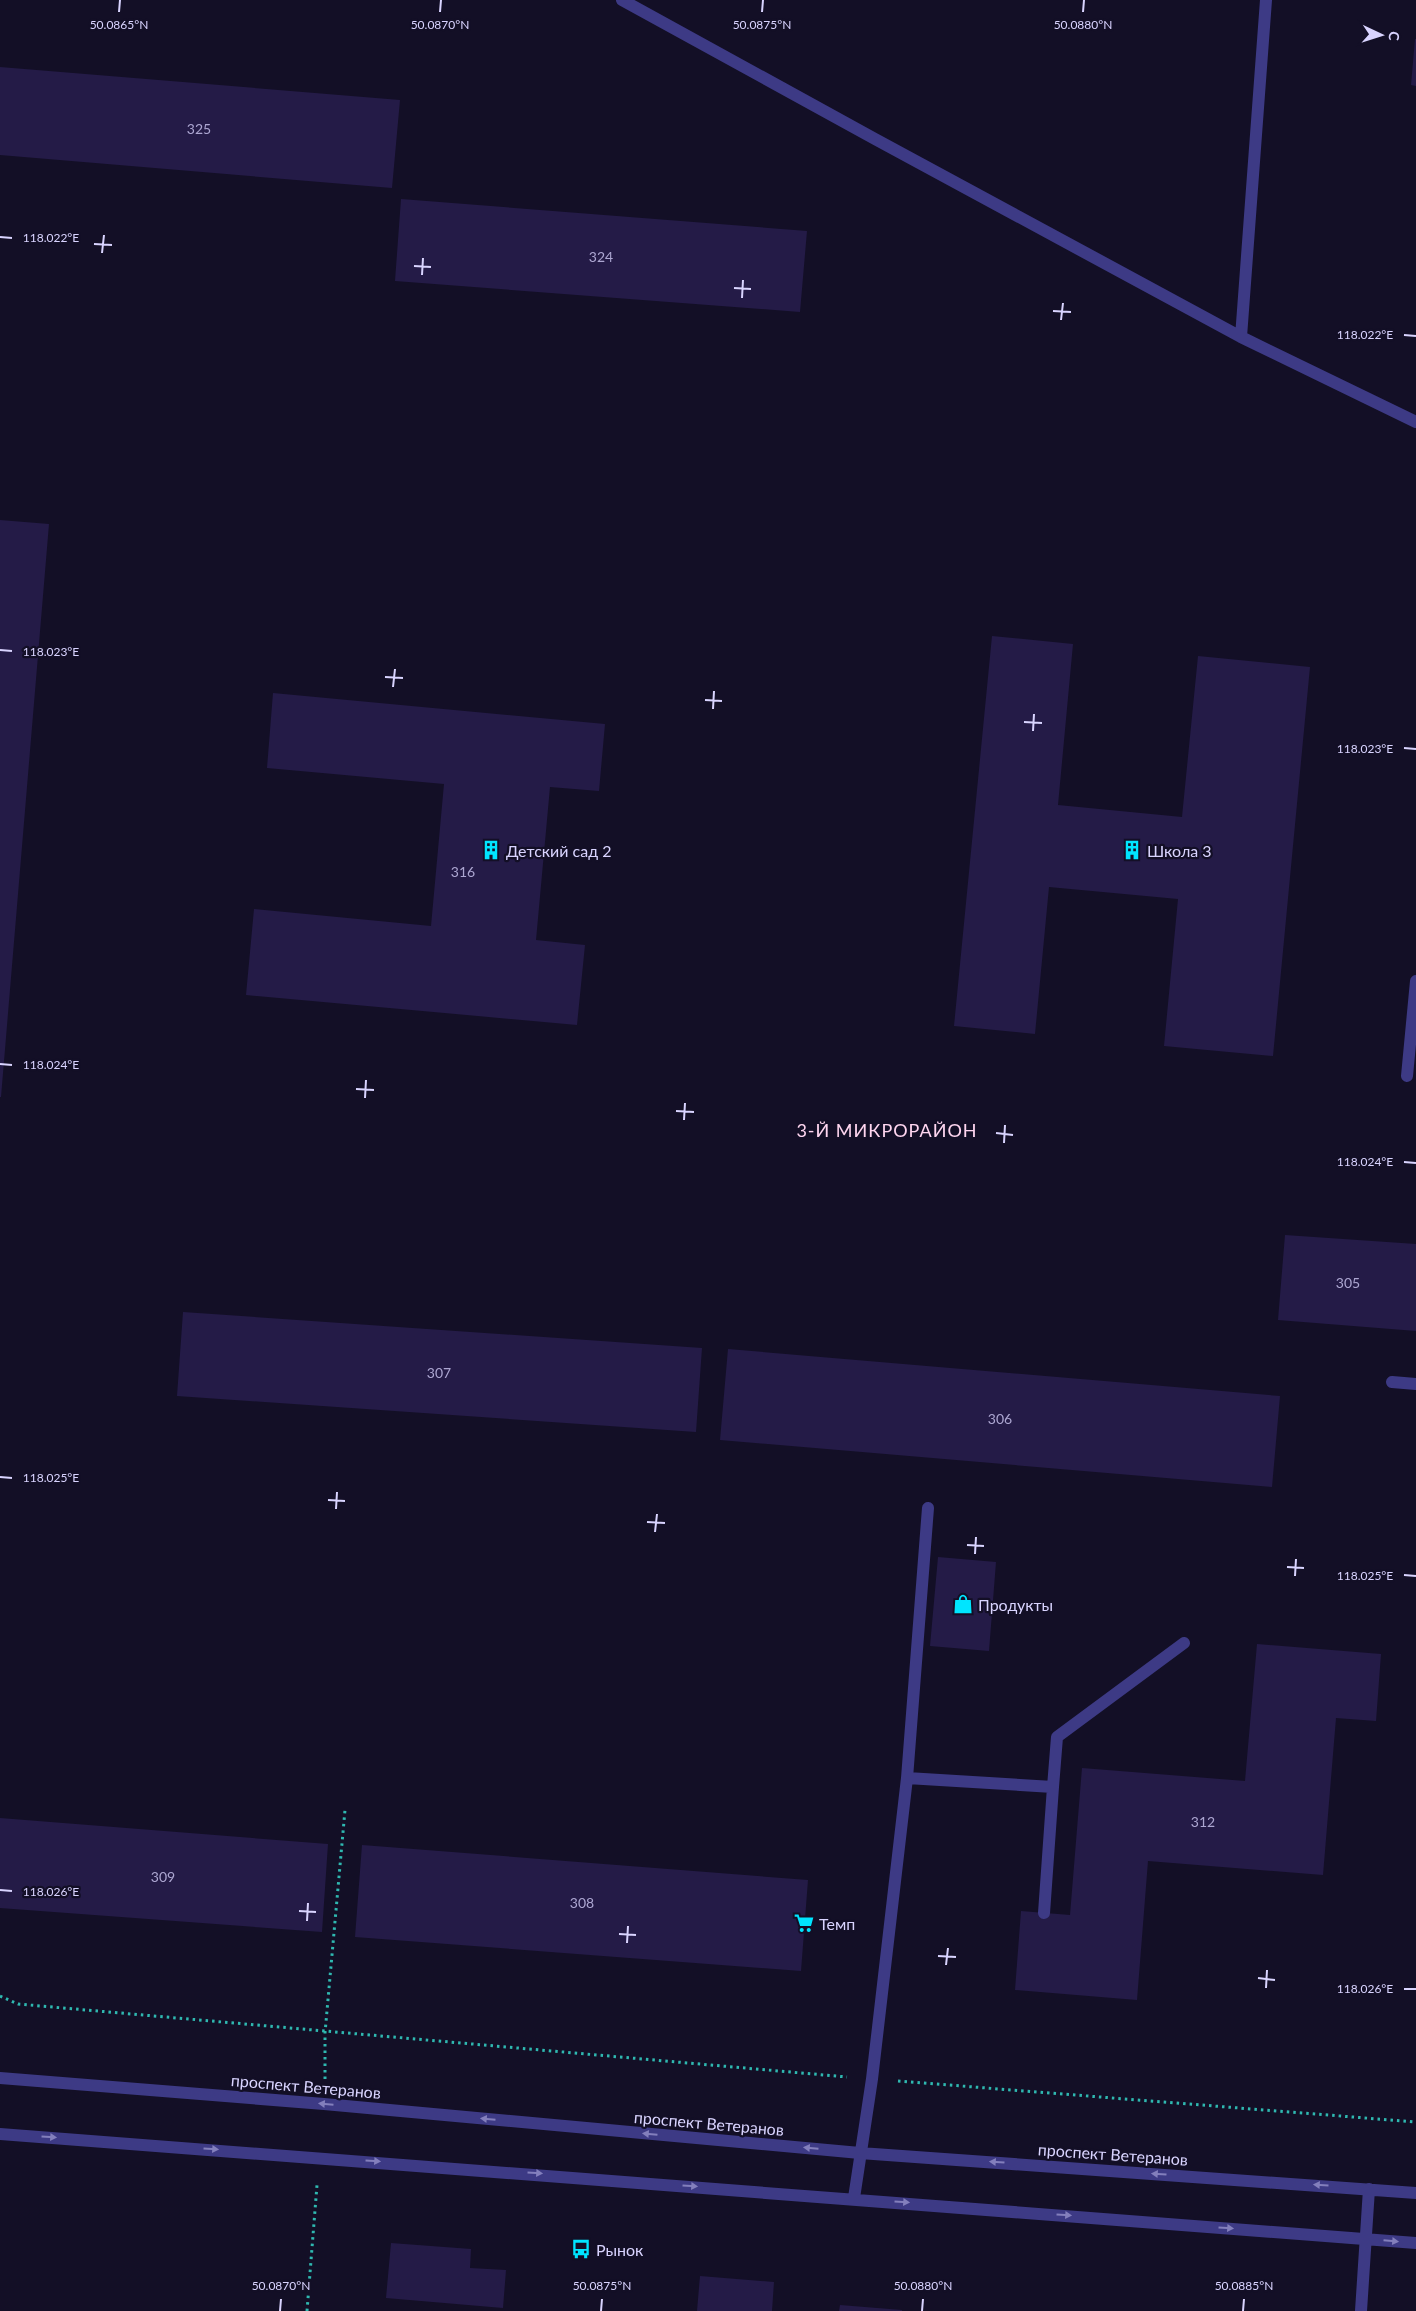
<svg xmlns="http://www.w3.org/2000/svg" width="1416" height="2311" font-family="Lato,sans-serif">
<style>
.building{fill:#241b47}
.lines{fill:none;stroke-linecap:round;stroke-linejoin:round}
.path{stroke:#2fb8b0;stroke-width:3;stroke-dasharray:2.5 4;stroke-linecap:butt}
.minor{stroke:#3d3a85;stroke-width:12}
.oneway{fill:#837fbc}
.ticks{fill:none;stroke:#d9d4ff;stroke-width:2}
.labels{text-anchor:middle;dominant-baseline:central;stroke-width:4.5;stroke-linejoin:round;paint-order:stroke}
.number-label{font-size:14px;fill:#aca6d1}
.poi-label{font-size:16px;fill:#d9d4ff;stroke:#130f26;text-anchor:start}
.street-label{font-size:16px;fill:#d9d4ff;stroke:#130f26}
.neighbourhood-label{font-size:18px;letter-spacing:1px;fill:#ffd6f0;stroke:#130f26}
.ticks-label{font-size:12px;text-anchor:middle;fill:#d9d4ff;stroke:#130f26;stroke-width:4.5;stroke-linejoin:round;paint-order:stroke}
</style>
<rect width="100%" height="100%" fill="#130f26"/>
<!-- building -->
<path class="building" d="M 1415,39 L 1416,39 L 1416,86 L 1411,85 Z
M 0,67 L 400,100 L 392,188 L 0,155 Z
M 401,199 L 807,231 L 800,312 L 395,281 Z
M 0,520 L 49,524 L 1,1097 L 0,1097 Z
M 992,636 L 1073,644 L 1058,805 L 1182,817 L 1198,656 L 1310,667 L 1273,1056 L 1164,1046 L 1178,899 L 1049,887 L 1035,1034 L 954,1026 Z
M 273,693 L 605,724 L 599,791 L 550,787 L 536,940 L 585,945 L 577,1025 L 246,995 L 254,909 L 431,926 L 444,784 L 267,768 Z
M 1285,1235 L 1416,1244 L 1416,1331 L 1278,1320 Z
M 183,1312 L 702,1348 L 696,1432 L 177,1396 Z
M 728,1349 L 1280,1396 L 1272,1487 L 720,1440 Z
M 938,1557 L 996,1562 L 989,1651 L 930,1646 Z
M 1257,1644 L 1381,1654 L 1376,1721 L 1336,1718 L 1323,1875 L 1148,1861 L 1137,2000 L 1015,1990 L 1021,1911 L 1070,1915 L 1082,1768 L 1245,1781 Z
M 0,1818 L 328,1844 L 322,1932 L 0,1908 Z
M 362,1845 L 808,1880 L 801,1971 L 355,1937 Z
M 391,2243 L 471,2249 L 470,2268 L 506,2270 L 503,2308 L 386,2298 Z
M 700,2276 L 774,2282 L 772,2311 L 697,2311 Z
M 840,2305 L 902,2310 L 902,2311 L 839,2311 Z"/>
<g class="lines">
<!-- path -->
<path class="path" d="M 0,1996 L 18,2004 L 847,2077
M 325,2079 L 325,2033 L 345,1810
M 898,2081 L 1416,2122
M 307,2311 L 317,2185"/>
<!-- minor -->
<path class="minor" d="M 622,0 L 875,139 L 1241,337 L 1416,422
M 1241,337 L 1266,0
M 1407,1076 L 1416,981
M 1392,1382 L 1416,1384
M 907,1778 L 1053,1787 L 1057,1737 L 1184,1643
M 1044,1913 L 1053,1787
M 0,2078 L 324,2104 L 860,2153 L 1416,2193
M 0,2134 L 1416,2243
M 854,2198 L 872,2079 L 907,1778 L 928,1508
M 1361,2311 L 1369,2189"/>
</g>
<!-- one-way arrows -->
<defs><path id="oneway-solid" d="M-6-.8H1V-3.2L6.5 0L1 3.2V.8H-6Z" transform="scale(1.25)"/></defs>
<g class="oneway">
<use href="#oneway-solid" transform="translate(326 2104) rotate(-175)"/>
<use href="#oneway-solid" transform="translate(488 2119) rotate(-175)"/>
<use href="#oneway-solid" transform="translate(650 2134) rotate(-175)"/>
<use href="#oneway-solid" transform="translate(49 2137) rotate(4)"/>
<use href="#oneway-solid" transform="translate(811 2148) rotate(-175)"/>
<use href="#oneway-solid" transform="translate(211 2149) rotate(4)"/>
<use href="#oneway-solid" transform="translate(373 2161) rotate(4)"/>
<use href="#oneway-solid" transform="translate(997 2162) rotate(-176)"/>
<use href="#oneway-solid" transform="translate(535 2173) rotate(4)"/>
<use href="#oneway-solid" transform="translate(1159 2174) rotate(-176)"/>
<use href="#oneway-solid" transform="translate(1321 2185) rotate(-176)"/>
<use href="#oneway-solid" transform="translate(690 2186) rotate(4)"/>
<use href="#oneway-solid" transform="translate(902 2202) rotate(4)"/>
<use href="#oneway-solid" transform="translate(1064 2215) rotate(4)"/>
<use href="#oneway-solid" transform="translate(1226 2228) rotate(4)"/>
<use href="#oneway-solid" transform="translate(1391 2241) rotate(5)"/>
</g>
<!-- ticks -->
<path class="ticks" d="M 119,12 L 120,0M 440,12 L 441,0M 762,12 L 763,0M 1083,12 L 1084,0M 0,237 L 12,238M 94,244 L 112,245M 102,253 L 104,235M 414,266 L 431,267M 422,275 L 423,258M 734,288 L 751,289M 742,298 L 743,280M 1053,311 L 1071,312M 1061,320 L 1063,303M 1404,335 L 1416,336M 0,650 L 12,651M 385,677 L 403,678M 393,687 L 395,669M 705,700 L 722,701M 713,709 L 714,691M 1024,722 L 1042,723M 1033,731 L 1034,714M 1404,748 L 1416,749M 0,1064 L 12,1065M 356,1089 L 374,1090M 365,1098 L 366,1080M 676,1111 L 694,1112M 684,1120 L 685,1103M 996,1133 L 1013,1135M 1004,1143 L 1005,1125M 1404,1162 L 1416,1163M 0,1477 L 12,1478M 328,1500 L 345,1501M 336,1509 L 337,1492M 647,1522 L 665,1523M 655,1532 L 657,1514M 967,1545 L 984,1546M 975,1554 L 976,1537M 1287,1567 L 1304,1568M 1404,1575 L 1416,1576M 1295,1576 L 1296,1559M 0,1890 L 12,1891M 299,1911 L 316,1912M 307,1921 L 308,1903M 619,1934 L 636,1935M 627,1943 L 628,1926M 938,1956 L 956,1957M 946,1965 L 948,1948M 1258,1978 L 1275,1980M 1266,1988 L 1267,1970M 1404,1989 L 1416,1989M 280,2311 L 281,2299M 601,2311 L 602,2299M 922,2311 L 923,2299M 1243,2311 L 1244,2299"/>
<!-- icons -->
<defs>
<symbol id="building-bare" viewBox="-9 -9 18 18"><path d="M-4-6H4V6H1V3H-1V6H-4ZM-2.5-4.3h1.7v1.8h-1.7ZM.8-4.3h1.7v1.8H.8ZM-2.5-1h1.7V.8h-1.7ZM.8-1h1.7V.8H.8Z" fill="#00e5ff" stroke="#130f26" stroke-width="2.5" paint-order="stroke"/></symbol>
<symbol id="shop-bare" viewBox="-9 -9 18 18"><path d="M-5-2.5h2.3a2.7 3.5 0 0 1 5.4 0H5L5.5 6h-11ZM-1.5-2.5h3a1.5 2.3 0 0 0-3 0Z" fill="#00e5ff" stroke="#130f26" stroke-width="2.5" paint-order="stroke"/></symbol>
<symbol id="supermarket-bare" viewBox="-9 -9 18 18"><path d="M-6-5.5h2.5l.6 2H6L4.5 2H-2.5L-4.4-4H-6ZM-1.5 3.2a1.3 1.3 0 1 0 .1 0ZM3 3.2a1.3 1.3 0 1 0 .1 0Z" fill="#00e5ff" stroke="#130f26" stroke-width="2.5" paint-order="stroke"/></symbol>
<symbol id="bus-bare" viewBox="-9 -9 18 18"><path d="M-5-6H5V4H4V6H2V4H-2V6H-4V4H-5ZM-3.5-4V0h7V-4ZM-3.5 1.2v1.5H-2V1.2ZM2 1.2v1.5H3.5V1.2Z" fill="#00e5ff" stroke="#130f26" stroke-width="2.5" paint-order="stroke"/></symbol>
</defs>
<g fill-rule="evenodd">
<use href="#building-bare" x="477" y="836" width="28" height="28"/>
<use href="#building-bare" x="1118" y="836" width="28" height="28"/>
<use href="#shop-bare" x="949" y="1590" width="28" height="28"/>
<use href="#supermarket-bare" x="790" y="1909" width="28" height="28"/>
<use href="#bus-bare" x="567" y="2235" width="28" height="28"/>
</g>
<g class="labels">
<!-- number labels -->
<g class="number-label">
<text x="199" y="128">325</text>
<text x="601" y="256">324</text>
<text x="463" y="871">316</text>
<text x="1348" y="1282">305</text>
<text x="439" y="1372">307</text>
<text x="1000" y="1418">306</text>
<text x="1203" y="1821">312</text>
<text x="163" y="1876">309</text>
<text x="582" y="1902">308</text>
</g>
<!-- poi labels -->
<g class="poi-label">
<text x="506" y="850">Детский сад 2</text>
<text x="1147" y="850">Школа 3</text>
<text x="978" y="1604">Продукты</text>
<text x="819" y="1923">Темп</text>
<text x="596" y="2249">Рынок</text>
</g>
<!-- street labels -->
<g class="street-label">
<text transform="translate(306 2086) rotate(5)">проспект Ветеранов</text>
<text transform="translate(709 2123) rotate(5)">проспект Ветеранов</text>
<text transform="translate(1113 2154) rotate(4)">проспект Ветеранов</text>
</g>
<!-- neighbourhood labels -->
<g class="neighbourhood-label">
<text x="887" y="1130">3-Й МИКРОРАЙОН</text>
</g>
</g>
<g class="ticks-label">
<text x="119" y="29">50.0865°N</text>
<text x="440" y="29">50.0870°N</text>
<text x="762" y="29">50.0875°N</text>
<text x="1083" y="29">50.0880°N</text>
<text x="51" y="242">118.022°E</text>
<text x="1365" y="339">118.022°E</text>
<text x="51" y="656">118.023°E</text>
<text x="1365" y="753">118.023°E</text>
<text x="51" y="1069">118.024°E</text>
<text x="1365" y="1166">118.024°E</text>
<text x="51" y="1482">118.025°E</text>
<text x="1365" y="1580">118.025°E</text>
<text x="51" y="1896">118.026°E</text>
<text x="1365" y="1993">118.026°E</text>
<text x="281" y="2290">50.0870°N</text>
<text x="602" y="2290">50.0875°N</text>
<text x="923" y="2290">50.0880°N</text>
<text x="1244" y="2290">50.0885°N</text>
</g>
<!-- north arrow -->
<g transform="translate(1381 35) rotate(94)" stroke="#130f26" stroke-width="4" paint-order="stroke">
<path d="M0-4L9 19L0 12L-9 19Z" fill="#d9d4ff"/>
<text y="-8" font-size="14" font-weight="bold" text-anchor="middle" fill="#d9d4ff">С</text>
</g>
</svg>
